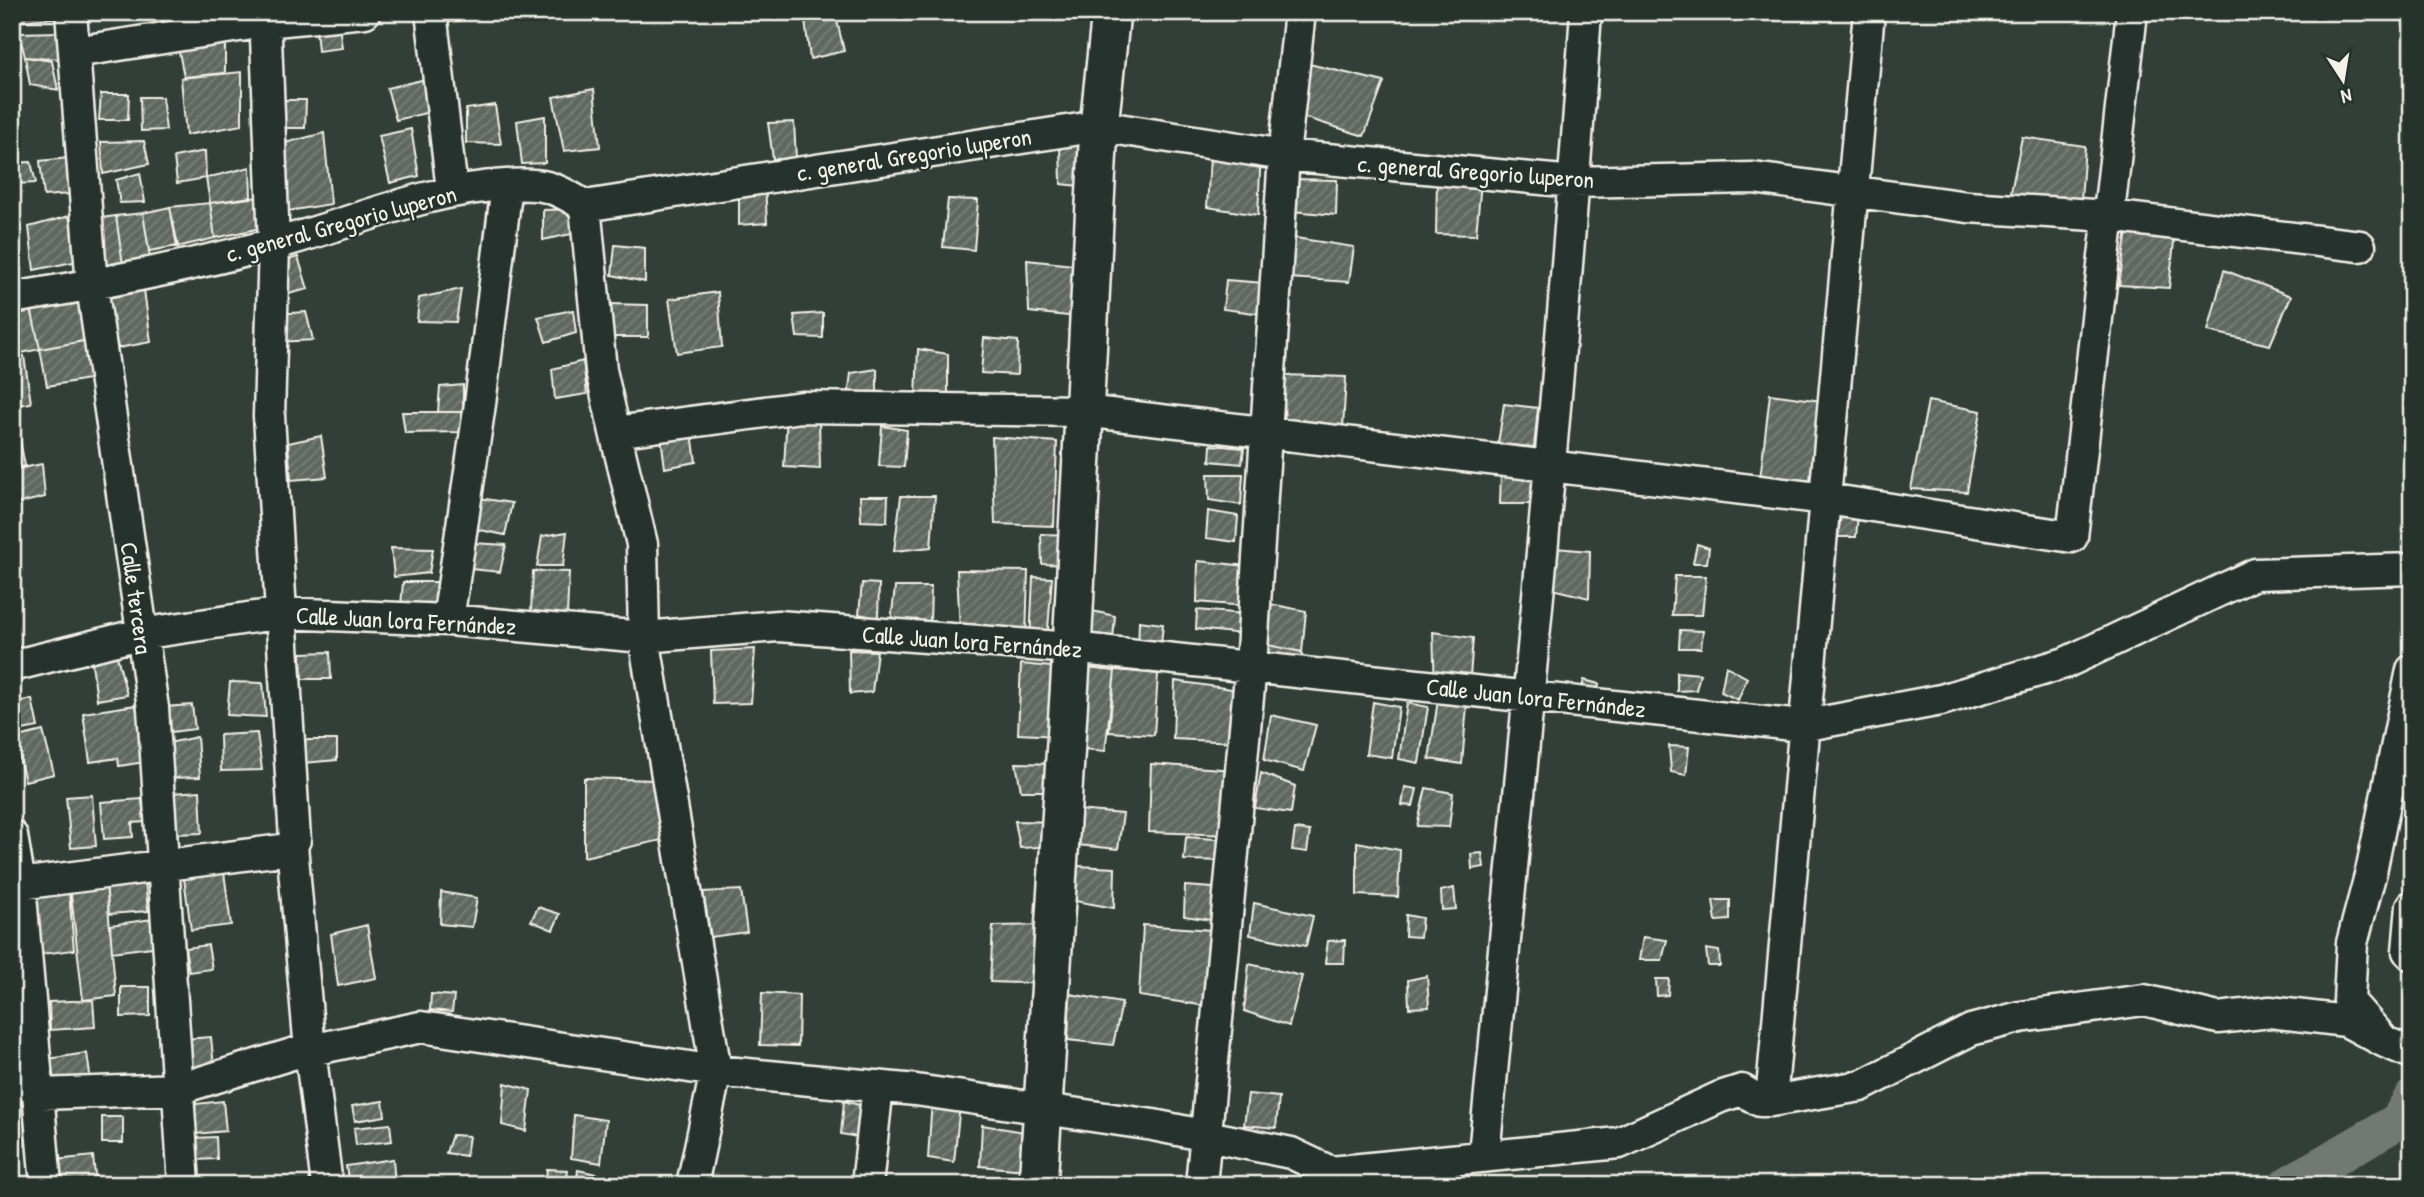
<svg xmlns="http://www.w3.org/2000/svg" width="2424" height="1197" font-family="'Patrick Hand',sans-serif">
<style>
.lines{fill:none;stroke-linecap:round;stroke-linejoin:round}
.river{stroke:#727972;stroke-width:37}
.building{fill:url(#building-hatch);stroke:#f4f1e8;stroke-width:2}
.minor-casing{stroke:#f4f1e8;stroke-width:35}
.major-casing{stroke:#f4f1e8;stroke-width:42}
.minor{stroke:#26332d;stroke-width:30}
.major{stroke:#26332d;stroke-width:37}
.labels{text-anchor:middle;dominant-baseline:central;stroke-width:5;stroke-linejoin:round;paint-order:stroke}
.street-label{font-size:24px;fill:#f4f1e8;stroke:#26332d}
</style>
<defs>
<pattern id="building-hatch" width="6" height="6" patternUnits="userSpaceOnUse" patternTransform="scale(1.75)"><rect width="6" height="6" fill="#5f6861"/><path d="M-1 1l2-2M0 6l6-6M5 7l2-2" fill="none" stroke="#777e78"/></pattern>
</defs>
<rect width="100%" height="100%" fill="#323e38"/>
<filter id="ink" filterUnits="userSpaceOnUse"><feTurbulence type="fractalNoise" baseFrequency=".0143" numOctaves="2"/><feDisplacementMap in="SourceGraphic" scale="14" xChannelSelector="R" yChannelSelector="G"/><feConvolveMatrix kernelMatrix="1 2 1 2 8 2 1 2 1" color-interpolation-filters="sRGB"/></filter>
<g filter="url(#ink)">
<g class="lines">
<!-- river -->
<path class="river" d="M 2287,1185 L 2398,1121 L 2412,1098"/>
</g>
<!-- building -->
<path class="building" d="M 12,12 L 62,12 L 62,17 L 12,22 Z
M 444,12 L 486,12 L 486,15 L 446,23 Z
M 835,12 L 844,51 L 810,59 L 804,13 Z
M 1608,12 L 1647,12 L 1646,18 L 1608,21 Z
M 339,25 L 342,48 L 318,51 L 316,30 Z
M 59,32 L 63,59 L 25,57 L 19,33 Z
M 225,39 L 225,73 L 184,77 L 178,47 Z
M 25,57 L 52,61 L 58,90 L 30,85 Z
M 1305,63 L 1384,82 L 1364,136 L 1303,117 Z
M 242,72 L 242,125 L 186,135 L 181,78 Z
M 426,79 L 430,112 L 396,120 L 387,88 Z
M 594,89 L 600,147 L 564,151 L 553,97 Z
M 101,94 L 129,94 L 128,120 L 99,120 Z
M 140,97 L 162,97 L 166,130 L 141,131 Z
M 279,100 L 306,100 L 305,128 L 279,128 Z
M 495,105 L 501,144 L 466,143 L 466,109 Z
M 545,116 L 545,163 L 522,164 L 517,121 Z
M 794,122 L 796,159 L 773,159 L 768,123 Z
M 411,129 L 419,176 L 390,183 L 379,136 Z
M 324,133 L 331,204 L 282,212 L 281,144 Z
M 2022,137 L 2085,146 L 2079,227 L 2007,212 Z
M 144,141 L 149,164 L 103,174 L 101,142 Z
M 1211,141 L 1261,150 L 1258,215 L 1207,207 Z
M 1060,143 L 1090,146 L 1088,187 L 1061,184 Z
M 205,151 L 206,178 L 177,183 L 174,157 Z
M 68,158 L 69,194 L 44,196 L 40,161 Z
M 31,162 L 36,183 L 14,184 L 12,163 Z
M 250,167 L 251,197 L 210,203 L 206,178 Z
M 140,173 L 145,202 L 120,203 L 116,180 Z
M 1292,179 L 1337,180 L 1336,215 L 1291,211 Z
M 739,180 L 765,181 L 767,223 L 739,225 Z
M 1437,180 L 1481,182 L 1476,235 L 1436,234 Z
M 15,194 L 19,223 L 12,223 L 12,195 Z
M 259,197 L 261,228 L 215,238 L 210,203 Z
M 948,199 L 978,200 L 974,250 L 943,247 Z
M 210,203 L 215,238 L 177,247 L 170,207 Z
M 170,207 L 178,246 L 149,251 L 143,213 Z
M 577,209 L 576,233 L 543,240 L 543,210 Z
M 143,213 L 150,258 L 123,265 L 116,216 Z
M 69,216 L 78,261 L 34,270 L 29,227 Z
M 116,216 L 123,265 L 100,269 L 94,219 Z
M 2128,224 L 2175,232 L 2169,288 L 2119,285 Z
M 1289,237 L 1354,247 L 1349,282 L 1289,278 Z
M 615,245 L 645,248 L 645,282 L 612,275 Z
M 298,257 L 308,289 L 288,294 L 279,262 Z
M 1027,260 L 1082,266 L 1078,317 L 1029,312 Z
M 2224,270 L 2291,296 L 2270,345 L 2208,331 Z
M 1226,280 L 1264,283 L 1262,314 L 1223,309 Z
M 143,282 L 151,342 L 118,348 L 104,289 Z
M 461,289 L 456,322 L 417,321 L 419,298 Z
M 718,292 L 722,347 L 677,353 L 669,299 Z
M 83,298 L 89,340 L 40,349 L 31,308 Z
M 609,304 L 648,305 L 648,337 L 613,337 Z
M 31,308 L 40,349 L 12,355 L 12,311 Z
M 573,310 L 576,333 L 546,342 L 538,317 Z
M 306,312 L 313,340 L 278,342 L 275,314 Z
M 823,313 L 823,338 L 797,337 L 794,315 Z
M 984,338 L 1018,341 L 1017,375 L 981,373 Z
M 89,340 L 95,378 L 47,386 L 40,349 Z
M 918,349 L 948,354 L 948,401 L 916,397 Z
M 24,356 L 31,403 L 12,406 L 12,358 Z
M 583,361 L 587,394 L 555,399 L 552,369 Z
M 877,369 L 877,399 L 848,397 L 851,373 Z
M 1283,375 L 1346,377 L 1343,428 L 1285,429 Z
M 463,385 L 463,412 L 438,412 L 440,387 Z
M 1770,394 L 1830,402 L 1820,483 L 1760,479 Z
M 1928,401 L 1981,411 L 1967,492 L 1911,489 Z
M 1504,404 L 1538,408 L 1534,447 L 1498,444 Z
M 402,412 L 463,412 L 462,432 L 405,433 Z
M 787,414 L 819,416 L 820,469 L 784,467 Z
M 16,419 L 25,466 L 12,469 L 12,420 Z
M 691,426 L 696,462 L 665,468 L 660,430 Z
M 882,426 L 907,430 L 904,467 L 879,466 Z
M 321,436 L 327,477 L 291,480 L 288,443 Z
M 992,437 L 1057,442 L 1054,526 L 995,524 Z
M 1211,445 L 1244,448 L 1242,464 L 1210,461 Z
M 42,464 L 45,497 L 12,505 L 12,470 Z
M 1501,472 L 1535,476 L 1533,504 L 1500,504 Z
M 1208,474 L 1243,474 L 1241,505 L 1209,500 Z
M 860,496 L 888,496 L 887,522 L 861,521 Z
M 901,496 L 935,496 L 931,547 L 894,551 Z
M 479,498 L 512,503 L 505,535 L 475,529 Z
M 1208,511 L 1238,516 L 1236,542 L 1206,538 Z
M 1841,513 L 1858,515 L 1856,537 L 1838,537 Z
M 567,532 L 563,566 L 537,566 L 542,536 Z
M 1041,534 L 1075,535 L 1074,565 L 1042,564 Z
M 473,543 L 506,545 L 500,572 L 471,569 Z
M 1697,544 L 1709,548 L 1707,563 L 1693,563 Z
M 391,548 L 433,549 L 429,573 L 394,577 Z
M 1555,548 L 1590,551 L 1589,598 L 1548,588 Z
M 1198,561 L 1247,566 L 1245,606 L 1197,602 Z
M 957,570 L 1028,571 L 1026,640 L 960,632 Z
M 533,571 L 569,572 L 567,615 L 531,611 Z
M 1675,576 L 1706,576 L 1702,615 L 1672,615 Z
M 1033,577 L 1052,578 L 1047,642 L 1030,641 Z
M 403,582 L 440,582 L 438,608 L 401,606 Z
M 862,583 L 879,584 L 878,618 L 859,614 Z
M 895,587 L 931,587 L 930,623 L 891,622 Z
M 1265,603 L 1306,611 L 1302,652 L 1263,644 Z
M 1088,610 L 1115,616 L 1112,652 L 1085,650 Z
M 1197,610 L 1244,614 L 1243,634 L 1196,629 Z
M 1139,621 L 1163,624 L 1160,655 L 1138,652 Z
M 1680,630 L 1703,631 L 1701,648 L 1679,648 Z
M 1433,632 L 1473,638 L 1469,690 L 1435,687 Z
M 1263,644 L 1302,652 L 1303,669 L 1260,666 Z
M 755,649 L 751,703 L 713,704 L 711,651 Z
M 849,650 L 877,651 L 872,692 L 850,694 Z
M 116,652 L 127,695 L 97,700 L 91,656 Z
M 330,652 L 331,679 L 302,679 L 301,653 Z
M 1021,664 L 1062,668 L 1059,736 L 1018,734 Z
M 1726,666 L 1747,678 L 1738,700 L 1721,692 Z
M 1076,667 L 1115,671 L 1105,751 L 1073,748 Z
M 1115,670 L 1158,674 L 1154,735 L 1109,732 Z
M 1677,672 L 1700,674 L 1696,690 L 1677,691 Z
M 1584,680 L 1599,684 L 1595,700 L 1579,699 Z
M 1175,681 L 1239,690 L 1236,742 L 1173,739 Z
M 230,682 L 263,683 L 266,717 L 227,715 Z
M 32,699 L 38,727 L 12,732 L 12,703 Z
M 1438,700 L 1467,705 L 1462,764 L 1429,759 Z
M 1373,702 L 1399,707 L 1392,758 L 1366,754 Z
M 1407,703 L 1428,707 L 1419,763 L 1399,759 Z
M 136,705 L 145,762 L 119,766 L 118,758 L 90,762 L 83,713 Z
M 192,705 L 195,729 L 163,733 L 164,707 Z
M 1271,715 L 1316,725 L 1304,771 L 1264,760 Z
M 43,731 L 54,774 L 25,781 L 14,738 Z
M 257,733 L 262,770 L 221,771 L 220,735 Z
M 197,737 L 200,777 L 168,778 L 164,744 Z
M 299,740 L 337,740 L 337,760 L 303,763 Z
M 1669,746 L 1689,747 L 1686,775 L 1671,772 Z
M 1016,763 L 1062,764 L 1061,791 L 1021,791 Z
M 1151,764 L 1235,770 L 1231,835 L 1149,832 Z
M 1261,773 L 1295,786 L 1291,813 L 1255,808 Z
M 584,778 L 657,780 L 662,840 L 584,857 Z
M 1405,787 L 1417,789 L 1413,806 L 1402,805 Z
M 1426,788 L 1453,793 L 1449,827 L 1417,826 Z
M 200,791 L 202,833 L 174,834 L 172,793 Z
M 92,795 L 96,846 L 71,848 L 66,797 Z
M 142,799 L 144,822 L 132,823 L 133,837 L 104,839 L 101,802 Z
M 1077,810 L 1123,814 L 1118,849 L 1077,845 Z
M 1015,821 L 1060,822 L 1059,846 L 1020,848 Z
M 1295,829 L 1310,831 L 1307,852 L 1292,850 Z
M 1186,837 L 1230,840 L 1229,861 L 1184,860 Z
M 1357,842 L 1400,850 L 1398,897 L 1357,895 Z
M 1482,853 L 1484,867 L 1472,869 L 1471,854 Z
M 1078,866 L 1115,868 L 1114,908 L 1075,901 Z
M 224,872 L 231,925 L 191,930 L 184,878 Z
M 145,880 L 148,911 L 109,914 L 106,883 Z
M 106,884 L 116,996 L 83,1000 L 70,886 Z
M 1185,886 L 1227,889 L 1225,922 L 1184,916 Z
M 1454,888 L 1456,909 L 1442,910 L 1441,891 Z
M 741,890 L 747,932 L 711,937 L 703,892 Z
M 69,891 L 74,950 L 34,955 L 27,895 Z
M 441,892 L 477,898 L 472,927 L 440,924 Z
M 1713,900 L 1730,900 L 1730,920 L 1716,921 Z
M 1254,903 L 1313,916 L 1306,946 L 1250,935 Z
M 538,907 L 560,914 L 553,930 L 531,921 Z
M 1406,915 L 1422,918 L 1420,937 L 1405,936 Z
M 160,918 L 160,946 L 112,952 L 110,925 Z
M 367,925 L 376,978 L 338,986 L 331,934 Z
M 1053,925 L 1051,984 L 990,982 L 993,926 Z
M 1143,925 L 1225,931 L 1220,1008 L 1139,996 Z
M 1643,937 L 1667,940 L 1662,960 L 1639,960 Z
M 1345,940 L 1344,963 L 1325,963 L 1328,941 Z
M 208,945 L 212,969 L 189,972 L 185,948 Z
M 1706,949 L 1719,951 L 1720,966 L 1708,966 Z
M 1249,964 L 1302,976 L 1289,1026 L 1244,1011 Z
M 1427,976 L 1429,1007 L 1409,1008 L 1408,980 Z
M 1656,979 L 1669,979 L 1668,995 L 1657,996 Z
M 121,987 L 150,987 L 150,1016 L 121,1017 Z
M 762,993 L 799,995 L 798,1046 L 760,1045 Z
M 431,994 L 454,996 L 452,1012 L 430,1010 Z
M 1070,994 L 1122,1003 L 1113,1045 L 1068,1040 Z
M 93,1000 L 95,1027 L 50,1030 L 49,1002 Z
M 12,1028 L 15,1028 L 20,1063 L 12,1064 Z
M 211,1037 L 214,1067 L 186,1069 L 184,1039 Z
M 87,1053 L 91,1082 L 52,1087 L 47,1059 Z
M 505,1083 L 531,1090 L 526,1131 L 502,1125 Z
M 1248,1094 L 1279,1097 L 1276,1128 L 1244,1125 Z
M 23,1095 L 26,1145 L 12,1146 L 12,1096 Z
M 932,1100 L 960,1104 L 954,1162 L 928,1158 Z
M 223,1101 L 226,1131 L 195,1134 L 186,1105 Z
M 383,1101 L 385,1116 L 355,1121 L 352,1106 Z
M 844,1101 L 867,1107 L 863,1138 L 841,1134 Z
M 574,1115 L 606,1120 L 601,1163 L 571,1158 Z
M 102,1117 L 123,1117 L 123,1143 L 102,1143 Z
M 390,1124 L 392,1141 L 356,1145 L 354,1128 Z
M 982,1125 L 1043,1135 L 1038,1171 L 980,1166 Z
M 452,1135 L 469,1136 L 466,1156 L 446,1153 Z
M 216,1137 L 217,1159 L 194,1160 L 193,1138 Z
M 93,1156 L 96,1185 L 59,1185 L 56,1160 Z
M 393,1159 L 395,1185 L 349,1185 L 346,1166 Z
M 547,1169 L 568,1170 L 566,1185 L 545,1185 Z
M 578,1170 L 601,1175 L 599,1185 L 576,1185 Z"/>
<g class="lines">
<defs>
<path id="minor" d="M 71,12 L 92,286 L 153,708 L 184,1185
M 431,12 L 452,190
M 75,52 L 265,22 L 365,12
M 585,206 L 601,370 L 615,432 L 802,407 L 1084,411 L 1827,499 L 2072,537 L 2132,12
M 12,298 C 100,284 187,267 274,244 C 351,224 425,189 506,185 C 543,183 554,186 585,206 L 1099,126 L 1284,155 L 1574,182 L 1753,178 L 1968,207 L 2109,216 L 2360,246
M 615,432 L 642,544 L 644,637 L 716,1071 L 692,1185
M 448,620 L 480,404 L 507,185
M 12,666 L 140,634 L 282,613 L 448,620 L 644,637 L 778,626 L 1072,648 L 1802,726 L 1941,700 L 2065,663 L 2255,574 L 2412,569
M 2412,670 L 2371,872 L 2352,943 L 2349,1001 L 2385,1042 L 2412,1053
M 12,836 L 20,884 L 46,1185
M 292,845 L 310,1050 L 327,1185
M 12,885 L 282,850 L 291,847 L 295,840 L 269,416 L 274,244 L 265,12
M 2412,906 L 2408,951 L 2412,955
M 12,1084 L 37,1083 L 41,1094 L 178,1089 L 292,1054 L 421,1027 L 716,1071 L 916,1090 L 1153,1125 L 1291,1153 L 1331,1172 L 1619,1143 L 1720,1097 L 1742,1090 L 1760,1101 L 1771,1101 L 1861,1086 L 1971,1030 L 2020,1017 L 2144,1000 L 2218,1018 L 2270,1012 L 2346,1021 L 2385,1042
M 1771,1101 C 1801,738 1838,375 1869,12
M 1484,1154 C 1521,774 1560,394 1586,12
M 867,1185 L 878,1086
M 1201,1185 L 1251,666 L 1284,155 L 1300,12"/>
<path id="major" d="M 1038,1185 L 1072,648 L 1099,126 L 1111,12"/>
</defs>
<!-- minor casing -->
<use href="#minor" class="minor-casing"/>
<!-- major casing -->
<use href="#major" class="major-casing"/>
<!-- minor -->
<use href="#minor" class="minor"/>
<!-- major -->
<use href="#major" class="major"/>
</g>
</g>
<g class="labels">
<!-- street labels -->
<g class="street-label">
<text transform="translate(914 154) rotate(-9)">c. general Gregorio luperon</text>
<text transform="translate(1476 171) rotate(4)">c. general Gregorio luperon</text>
<text transform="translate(341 223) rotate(-15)">c. general Gregorio luperon</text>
<text transform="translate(137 598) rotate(82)">Calle tercera</text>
<text transform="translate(406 620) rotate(3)">Calle Juan lora Fernández</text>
<text transform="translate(972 641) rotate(4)">Calle Juan lora Fernández</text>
<text transform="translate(1536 697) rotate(6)">Calle Juan lora Fernández</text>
</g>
</g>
<!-- margin -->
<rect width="2424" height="1197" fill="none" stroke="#26332d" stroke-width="42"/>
<rect x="21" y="21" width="2382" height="1155" fill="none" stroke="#f4f1e8" stroke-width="2.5" filter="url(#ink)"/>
<!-- north arrow -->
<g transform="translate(2343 80) rotate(168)" stroke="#26332d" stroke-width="5" paint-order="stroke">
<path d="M0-5L12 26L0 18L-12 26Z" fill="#f4f1e8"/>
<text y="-10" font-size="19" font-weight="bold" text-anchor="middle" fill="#f4f1e8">N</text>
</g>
</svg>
